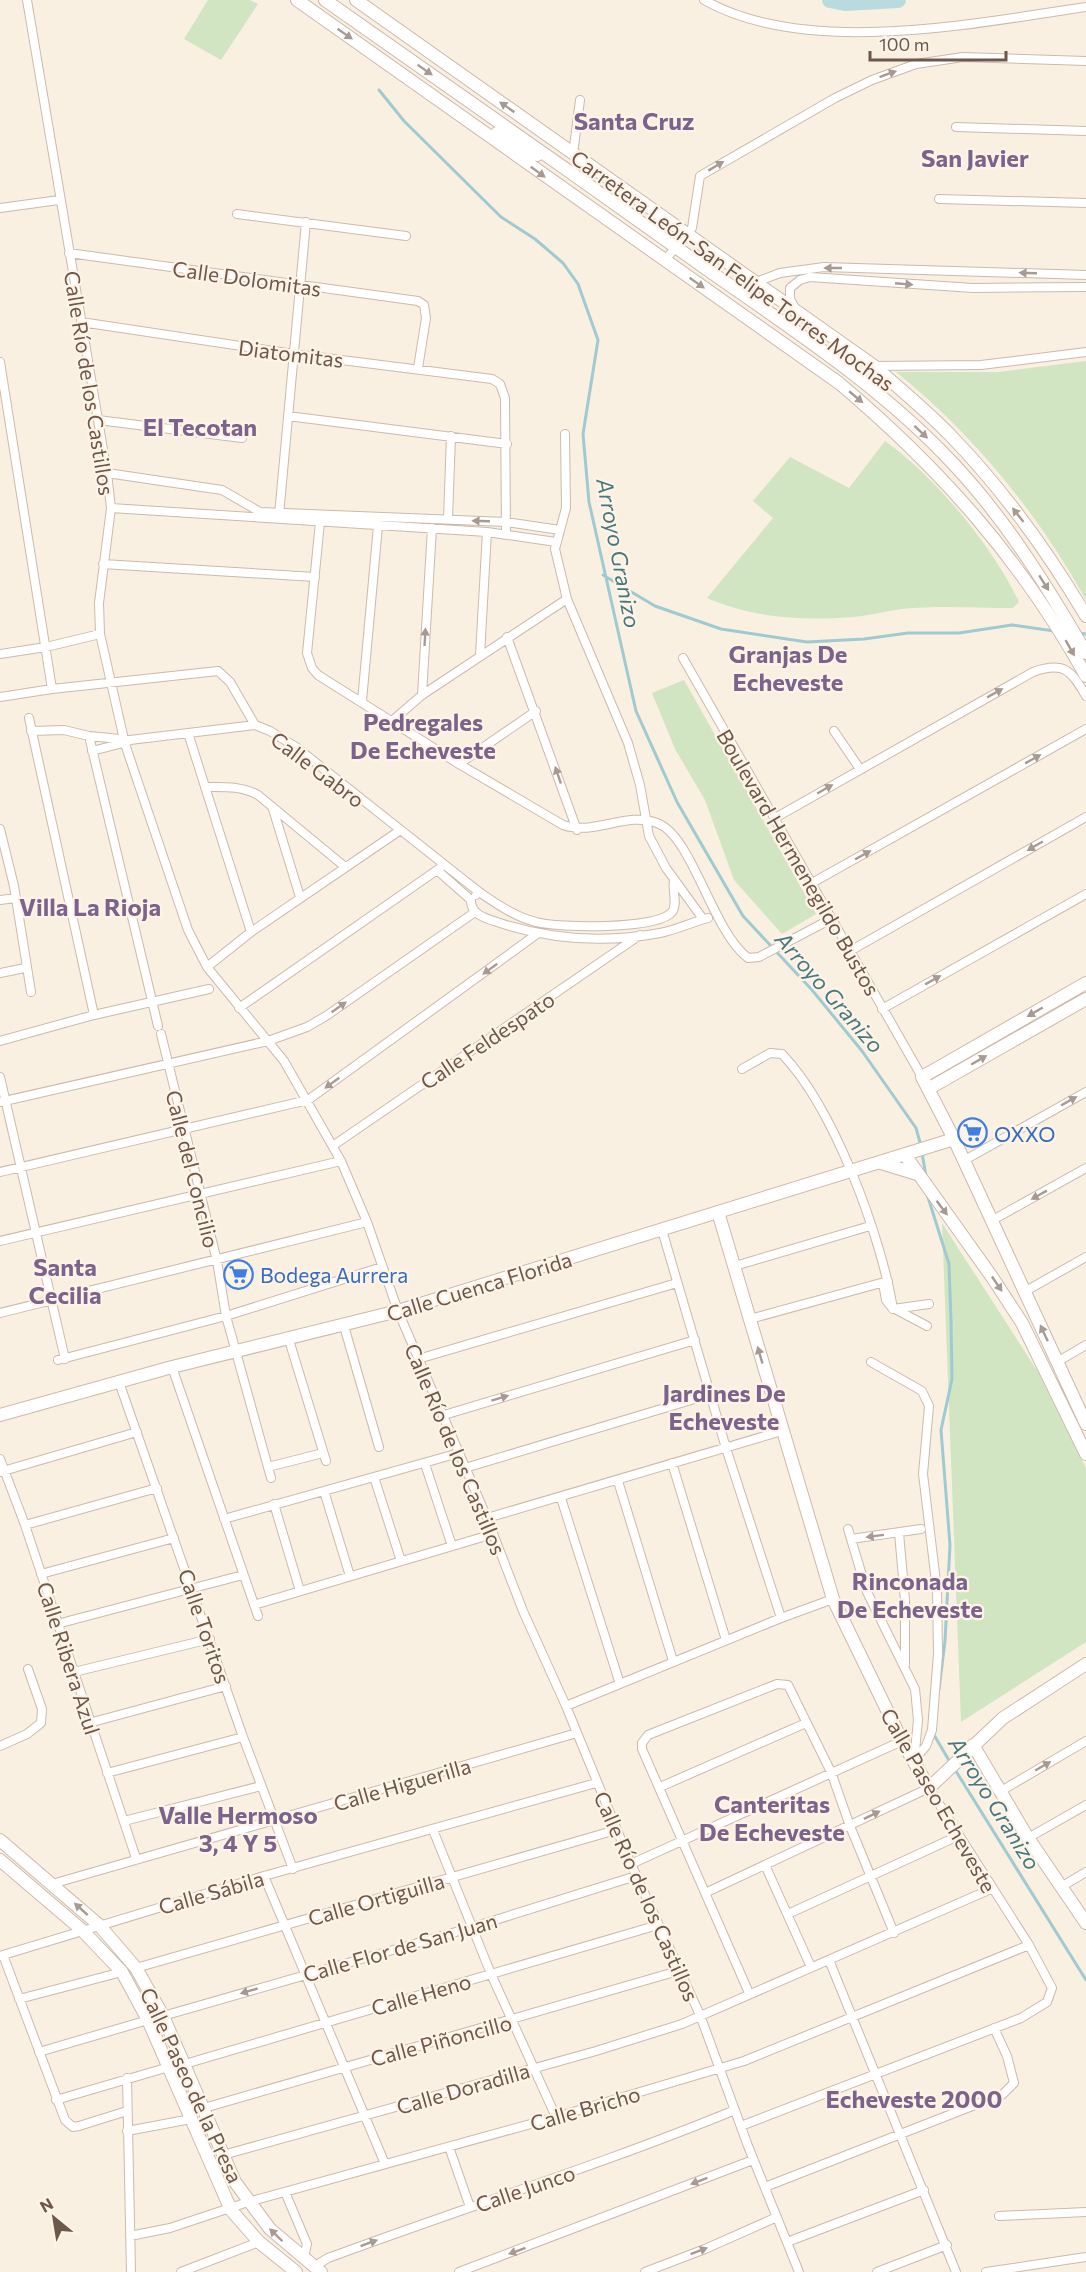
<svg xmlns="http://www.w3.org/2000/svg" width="1086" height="2272" font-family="Commissioner,sans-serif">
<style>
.green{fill:#d1e5c2}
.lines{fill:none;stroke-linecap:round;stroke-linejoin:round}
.stream{stroke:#a0cad1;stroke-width:3}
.river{stroke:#b9dbe0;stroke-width:16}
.street-casing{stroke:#cbbaad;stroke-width:10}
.secondary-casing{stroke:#ceb9ab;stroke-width:14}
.street{stroke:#fff;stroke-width:8}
.secondary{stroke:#fff;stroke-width:12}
.oneway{fill:#a89a93}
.labels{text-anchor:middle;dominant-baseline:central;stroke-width:4.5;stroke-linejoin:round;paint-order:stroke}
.street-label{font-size:21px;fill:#6e574b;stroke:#fdf4e7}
.shop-label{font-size:21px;fill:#366cbe;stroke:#fdf4e7;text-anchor:start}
.water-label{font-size:22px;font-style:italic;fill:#477780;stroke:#fdf4e7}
.quarter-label{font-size:24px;font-weight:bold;fill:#7c638b;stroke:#fdf4e7}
</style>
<rect width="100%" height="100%" fill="#f9f0e2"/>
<!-- green -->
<path class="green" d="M 208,0 L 250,0 L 258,4 L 221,60 L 184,39 Z
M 1086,361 L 1086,600 C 1037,512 974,435 896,372 L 999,372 Z
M 885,441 C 936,477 993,547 1019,602 L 1013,608 C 977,608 938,605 902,609 C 885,611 869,616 852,617 C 803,621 753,618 707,598 L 773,518 L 753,501 L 790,457 L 849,488 Z
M 684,680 L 816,914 L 782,934 L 734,880 L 705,800 L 675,749 L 652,693 Z
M 942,1223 L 1038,1372 L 1086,1468 L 1086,1642 L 961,1722 Z"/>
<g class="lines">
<!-- stream -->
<path class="stream" d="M 379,90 L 404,121 L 501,217 L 535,239 L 563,263 L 578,284 L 598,340 L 583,434 L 589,502 L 636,711 L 677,802 L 743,916 L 812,990 L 862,1051 L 916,1128 L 921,1146
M 603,575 L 655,606 L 721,629 L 807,642 L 864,639 L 908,633 L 959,633 L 1012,625 L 1054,631
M 1078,633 L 1086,634
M 922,1153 L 926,1176
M 927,1194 L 949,1264 L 951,1321 L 952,1379 L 941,1430 L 950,1545 L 945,1641 L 939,1689
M 934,1735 L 950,1762
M 954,1768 L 1086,1980"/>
<!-- river -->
<path class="river" d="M 830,0 L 845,3 L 898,0"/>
<defs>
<path id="street" d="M 27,0 L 107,473 L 111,508 L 99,603 L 100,634 L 125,744 L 188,930 L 207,967 L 284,1061 L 341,1161 L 367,1222 L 398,1311 L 487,1518 L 523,1611 L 566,1706 L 631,1864 L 700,2015 L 748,2146 L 799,2272
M 704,0 C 806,58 976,23 1086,7
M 956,127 L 1086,131
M 573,154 L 580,100
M 939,199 L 1086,203
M 0,208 L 59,200
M 237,214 L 406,236
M 69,253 L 418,301 L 424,305 L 426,318 L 418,368
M 665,260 L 692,228 L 700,176 L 835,98 L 872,80 L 916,64 L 963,57 L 1086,61
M 756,282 L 780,273 L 824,267 L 1086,275
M 795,308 L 790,299 L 790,288 L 800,280 L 810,277 L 973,288 L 1086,287
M 81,322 L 294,354 L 492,379 L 500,384 L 505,398 L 506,534
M 0,362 L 52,689
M 874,366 L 981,365 L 1086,352
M 288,416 L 507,444
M 98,420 L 242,438
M 565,434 L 566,508 L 555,549 L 567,599 L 628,743 L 640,785 L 649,836 L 666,868 L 703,919
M 107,473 L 222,490 L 260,512 L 506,522 L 560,530
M 111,508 L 487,532 L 556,542
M 279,515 L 306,222
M 448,519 L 451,436
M 320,522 L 307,653 L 312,668 L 318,675 L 459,764 L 563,825 C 594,836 627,811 657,823 C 692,835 712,931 748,958 L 759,957 L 831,919
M 103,564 L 315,577
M 507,637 L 577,830
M 0,654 L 46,647 L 100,634
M 480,655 L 487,532
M 683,658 L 922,1077
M 422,695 L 432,528
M 0,697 L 52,689 L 218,671 L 230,682 L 255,725
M 362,701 L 378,526
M 29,718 L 94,1015
M 392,721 L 422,695 L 567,599
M 31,731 L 64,730 L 89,736 L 130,740 L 255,725 L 270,731 L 296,747 L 479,892
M 834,731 L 860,769
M 188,733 L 251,932
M 89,736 L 158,1026
M 92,751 L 127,742
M 459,764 L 536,711
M 206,787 C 225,787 242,786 258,795 L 344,866
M 273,809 L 300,897
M 775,818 L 1033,672 C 1064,661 1071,670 1086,696
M 0,829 L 14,886 L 31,992
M 437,870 L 471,900 C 470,915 488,919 500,923 C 552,940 606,943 660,933 C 676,930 692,922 708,918
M 812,883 L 1086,729
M 476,895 L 479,892 C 497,904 515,917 536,922 C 558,928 658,930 672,912 C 678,904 672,891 674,881
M 0,900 L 16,898
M 850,951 L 1086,817
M 207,967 L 251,932 L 399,831
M 0,973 L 25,968
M 239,1008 L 440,868
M 882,1009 L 1086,894
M 161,1034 L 217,1261 L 226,1316 L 271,1478
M 0,1041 L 94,1015 L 209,989
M 742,1069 L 770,1053 L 782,1054 C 834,1108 881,1236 893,1309
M 0,1077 L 65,1359
M 0,1102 L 268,1041 L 307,1027 L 326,1016 L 475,912
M 334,1145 L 640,935
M 963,1161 L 1086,1092
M 0,1172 L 308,1100 L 537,934
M 991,1221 L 1086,1168
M 662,1230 L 726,1448 L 781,1618
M 0,1241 L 341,1161
M 735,1266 L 870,1226
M 883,1283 L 886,1300 L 893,1309 L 929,1304
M 1024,1292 L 1086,1257
M 897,1310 L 927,1326
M 0,1313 L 367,1222
M 750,1319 L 888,1281
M 344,1326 L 379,1447
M 289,1340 L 326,1461
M 418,1359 L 677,1283
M 58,1360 L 226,1316 L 382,1267
M 871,1362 L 922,1391 L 929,1406 L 923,1474 L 937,1590 L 938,1654 L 932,1730 L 926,1746 L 914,1760
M 1057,1362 L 1086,1345
M 172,1367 L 258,1616
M 119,1382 L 243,1737 L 293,1869
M 444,1415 L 695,1340
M 0,1459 L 25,1525 L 136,1858
M 672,1463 L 726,1640
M 425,1464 L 452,1546
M 268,1467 L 323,1453
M 465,1468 L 711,1394
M 0,1472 L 137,1432
M 374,1477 L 401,1561
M 618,1481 L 673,1661
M 324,1491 L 350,1576
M 561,1498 L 620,1684
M 274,1504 L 300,1591
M 487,1518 L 782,1431
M 224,1519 L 459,1453
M 25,1525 L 157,1488
M 848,1529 L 867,1592 L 915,1689 L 918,1720 L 914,1761
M 899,1533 L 905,1600 L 905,1665
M 851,1539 L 921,1529
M 41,1574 L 174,1538
M 254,1605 L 493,1534
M 57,1624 L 243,1575
M 74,1672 L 210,1639
M 566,1706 L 781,1618 L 833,1599
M 89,1723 L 226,1686
M 0,1746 L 27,1734 L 41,1723 L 42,1709 L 28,1669
M 107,1773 L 243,1737
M 660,1787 L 806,1723
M 1001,1791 L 1086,1741
M 124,1821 L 261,1786
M 433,1830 L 491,1974 L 556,2117
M 1028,1838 L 1086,1805
M 631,1864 L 902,1741
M 765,1865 L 811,1967
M 264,1876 L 385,2164
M 52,1884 L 577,1733
M 1061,1887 L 1086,1872
M 705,1893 L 929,1788 L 1029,1945 L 1052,1988 L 1047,2002 L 1021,2018 L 741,2126
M 788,1914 L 958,1836
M 3,1955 L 65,2120 L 73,2127 L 79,2126 L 127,2111
M 0,1956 L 264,1876 L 596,1783
M 829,1960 L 956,2272
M 136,1968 L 616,1830
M 749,1993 L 642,1749 L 642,1743 L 648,1735 L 777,1684 L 788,1685 L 831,1772 L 850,1826 L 894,1933
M 19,1999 L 122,1972
M 163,2016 L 473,1927 L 636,1876
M 39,2052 L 148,2020
M 185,2064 L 658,1925
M 127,2078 L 131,2272
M 56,2100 L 169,2067
M 204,2108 L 678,1971
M 127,2131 L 191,2119
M 449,2147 L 470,2207
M 223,2155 L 596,2051 L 682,2024 L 991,1889
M 765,2187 L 1003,2094 L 1014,2083 L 1007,2056 L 994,2028
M 285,2192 L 307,2244 L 304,2257
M 999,2216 L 1086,2212
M 130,2236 L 170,2228 L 248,2202 L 556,2117 L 744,2061 L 1029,1945
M 787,2242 L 924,2190
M 315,2266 L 328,2258 C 463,2208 601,2165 735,2110
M 181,2272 L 259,2242
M 459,2272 L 753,2160
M 645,2272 L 705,2249 L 777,2217
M 877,2272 L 947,2245
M 986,2272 L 1086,2257"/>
<path id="secondary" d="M 297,0 L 839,383 C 941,469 1021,559 1086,676
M 325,0 C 453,90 581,179 708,270 C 788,326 872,381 941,451 C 1000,510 1044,581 1086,653
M 356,0 L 874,366 C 900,389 928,412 952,437 C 1004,491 1048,552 1086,616
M 497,133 L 537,155
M 1086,983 L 922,1077 L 954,1139 L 1086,1424
M 928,1089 L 1086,999
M 905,1155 L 992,1277 L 1022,1323 L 1086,1454
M 881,1163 L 917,1174
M 718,1212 L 833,1599 L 902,1741 L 929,1788 L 1003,1718 L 1086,1664
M 0,1415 L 172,1367 L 398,1311 L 954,1139
M 973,1745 L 1028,1838 L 1086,1923
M 0,1840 L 99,1925 L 136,1968 L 163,2016 L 235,2182 L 270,2229 L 321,2272
M 0,1860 L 82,1930 L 122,1972 L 148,2020 L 231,2210 L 259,2242 L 296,2272"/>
</defs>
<!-- street casing -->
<use href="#street" class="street-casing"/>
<!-- secondary casing -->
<use href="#secondary" class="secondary-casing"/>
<!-- street -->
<use href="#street" class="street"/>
<!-- secondary -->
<use href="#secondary" class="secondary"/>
</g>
<!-- one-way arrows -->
<defs><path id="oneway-solid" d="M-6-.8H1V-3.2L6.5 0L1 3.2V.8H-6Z" transform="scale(1.5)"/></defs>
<g class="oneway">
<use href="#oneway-solid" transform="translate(345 34) rotate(35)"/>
<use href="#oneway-solid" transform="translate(425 70) rotate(35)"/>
<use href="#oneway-solid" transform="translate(888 74) rotate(-20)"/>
<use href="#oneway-solid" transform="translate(507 107) rotate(-145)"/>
<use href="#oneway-solid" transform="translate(716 166) rotate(-31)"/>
<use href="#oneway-solid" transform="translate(538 172) rotate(36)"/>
<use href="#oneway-solid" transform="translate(833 268) rotate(-180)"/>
<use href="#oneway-solid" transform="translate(1028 273) rotate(-178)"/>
<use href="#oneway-solid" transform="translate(697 283) rotate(35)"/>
<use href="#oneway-solid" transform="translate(904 284) rotate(5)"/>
<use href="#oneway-solid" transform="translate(856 397) rotate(40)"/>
<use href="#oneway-solid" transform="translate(921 432) rotate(43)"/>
<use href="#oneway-solid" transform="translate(1018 515) rotate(-128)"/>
<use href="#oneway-solid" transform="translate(481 521) rotate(-178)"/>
<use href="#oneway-solid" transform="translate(1044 583) rotate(58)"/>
<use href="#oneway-solid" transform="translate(425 637) rotate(-87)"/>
<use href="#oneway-solid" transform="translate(1070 648) rotate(60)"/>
<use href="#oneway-solid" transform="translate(995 693) rotate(-29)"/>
<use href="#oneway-solid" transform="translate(1033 759) rotate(-29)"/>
<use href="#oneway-solid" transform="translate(558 775) rotate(-109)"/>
<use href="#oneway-solid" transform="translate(825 789) rotate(-30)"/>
<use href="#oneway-solid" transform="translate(1035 846) rotate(150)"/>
<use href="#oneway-solid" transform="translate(863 855) rotate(-29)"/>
<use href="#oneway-solid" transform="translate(490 969) rotate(144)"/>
<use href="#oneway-solid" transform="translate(933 980) rotate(-29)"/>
<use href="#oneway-solid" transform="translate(339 1007) rotate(-35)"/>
<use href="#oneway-solid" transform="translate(1035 1012) rotate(150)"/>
<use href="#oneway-solid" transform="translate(979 1060) rotate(-30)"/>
<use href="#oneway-solid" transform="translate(332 1083) rotate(144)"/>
<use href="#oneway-solid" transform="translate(1069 1101) rotate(-29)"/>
<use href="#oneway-solid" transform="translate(1039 1195) rotate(151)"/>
<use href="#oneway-solid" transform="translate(942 1208) rotate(53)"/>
<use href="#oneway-solid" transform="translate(997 1284) rotate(56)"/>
<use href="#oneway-solid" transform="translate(1044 1333) rotate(-115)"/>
<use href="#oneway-solid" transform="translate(760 1355) rotate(-106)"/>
<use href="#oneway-solid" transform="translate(500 1398) rotate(-17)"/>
<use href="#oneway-solid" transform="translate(875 1536) rotate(173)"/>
<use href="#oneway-solid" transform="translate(1043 1766) rotate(-30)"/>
<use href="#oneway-solid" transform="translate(872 1815) rotate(-26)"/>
<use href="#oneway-solid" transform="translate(81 1909) rotate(-138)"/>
<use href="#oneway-solid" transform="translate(249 1991) rotate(164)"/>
<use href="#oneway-solid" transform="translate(699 2181) rotate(159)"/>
<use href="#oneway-solid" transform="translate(276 2235) rotate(-136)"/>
<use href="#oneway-solid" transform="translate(369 2243) rotate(-20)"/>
<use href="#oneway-solid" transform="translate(517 2251) rotate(160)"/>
<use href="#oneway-solid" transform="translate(699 2251) rotate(-21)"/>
</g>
<!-- icons -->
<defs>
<symbol id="supermarket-ring" viewBox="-11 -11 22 22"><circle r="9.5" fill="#fdf4e7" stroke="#3f7fe0" stroke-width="1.5"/><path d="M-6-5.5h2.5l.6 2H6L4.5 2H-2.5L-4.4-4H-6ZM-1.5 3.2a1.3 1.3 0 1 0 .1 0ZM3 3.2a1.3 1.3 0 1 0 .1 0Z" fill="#3f7fe0"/></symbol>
</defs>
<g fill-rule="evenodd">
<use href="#supermarket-ring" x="956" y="1116" width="33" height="33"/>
<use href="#supermarket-ring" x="222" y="1258" width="33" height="33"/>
</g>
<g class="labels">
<!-- street labels -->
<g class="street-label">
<text transform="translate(733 270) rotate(36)">Carretera León-San Felipe Torres Mochas</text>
<text transform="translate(247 278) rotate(8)">Calle Dolomitas</text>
<text transform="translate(291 353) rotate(7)">Diatomitas</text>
<text transform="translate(90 383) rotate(81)">Calle Río de los Castillos</text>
<text transform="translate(318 769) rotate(37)">Calle Gabro</text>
<text transform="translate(799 862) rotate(60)">Boulevard Hermenegildo Bustos</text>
<text transform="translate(487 1040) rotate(-34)">Calle Feldespato</text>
<text transform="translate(193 1169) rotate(76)">Calle del Concilio</text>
<text transform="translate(479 1286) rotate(-17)">Calle Cuenca Florida</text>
<text transform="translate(456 1449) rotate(67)">Calle Río de los Castillos</text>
<text transform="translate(205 1626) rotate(71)">Calle Toritos</text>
<text transform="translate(69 1658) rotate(72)">Calle Ribera Azul</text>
<text transform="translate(402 1784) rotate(-16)">Calle Higuerilla</text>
<text transform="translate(939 1800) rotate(60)">Calle Paseo Echeveste</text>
<text transform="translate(211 1892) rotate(-16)">Calle Sábila</text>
<text transform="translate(647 1896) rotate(66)">Calle Río de los Castillos</text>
<text transform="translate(376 1899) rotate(-16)">Calle Ortiguilla</text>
<text transform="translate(400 1947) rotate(-16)">Calle Flor de San Juan</text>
<text transform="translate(421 1994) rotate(-16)">Calle Heno</text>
<text transform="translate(441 2040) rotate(-15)">Calle Piñoncillo</text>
<text transform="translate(192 2085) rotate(65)">Calle Paseo de la Presa</text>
<text transform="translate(463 2088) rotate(-16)">Calle Doradilla</text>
<text transform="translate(585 2108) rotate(-16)">Calle Bricho</text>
<text transform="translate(525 2188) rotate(-19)">Calle Junco</text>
</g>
<!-- shop labels -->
<g class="shop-label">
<text x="994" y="1133">OXXO</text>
<text x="260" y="1274">Bodega Aurrera</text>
</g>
<!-- water labels -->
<g class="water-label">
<text transform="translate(619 553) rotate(79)">Arroyo Granizo</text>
<text transform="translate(830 992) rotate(49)">Arroyo Granizo</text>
<text transform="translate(995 1803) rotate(58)">Arroyo Granizo</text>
</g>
<!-- quarter labels -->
<g class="quarter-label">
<text x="634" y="120">Santa Cruz</text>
<text x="975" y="157">San Javier</text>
<text x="200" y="426">El Tecotan</text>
<text x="788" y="653">Granjas De<tspan x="788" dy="28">Echeveste</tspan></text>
<text x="423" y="721">Pedregales<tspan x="423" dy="28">De Echeveste</tspan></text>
<text x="90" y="906">Villa La Rioja</text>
<text x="65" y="1266">Santa<tspan x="65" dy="28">Cecilia</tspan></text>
<text x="724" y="1392">Jardines De<tspan x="724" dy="28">Echeveste</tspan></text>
<text x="910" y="1580">Rinconada<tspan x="910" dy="28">De Echeveste</tspan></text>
<text x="772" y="1803">Canteritas<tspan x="772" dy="28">De Echeveste</tspan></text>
<text x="238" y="1814">Valle Hermoso<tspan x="238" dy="28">3, 4 Y 5</tspan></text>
<text x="914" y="2098">Echeveste 2000</text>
</g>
</g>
<!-- north arrow -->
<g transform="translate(54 2218) rotate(330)" stroke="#fdf4e7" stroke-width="4.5" paint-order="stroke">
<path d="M0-4.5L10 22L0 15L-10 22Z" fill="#6e574b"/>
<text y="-9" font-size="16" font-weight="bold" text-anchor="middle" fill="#6e574b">N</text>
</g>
<!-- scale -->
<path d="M870 51v9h136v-9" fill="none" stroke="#6e574b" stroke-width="3"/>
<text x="879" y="51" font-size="18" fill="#6e574b" stroke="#fdf4e7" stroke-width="4.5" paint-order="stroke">100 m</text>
</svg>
